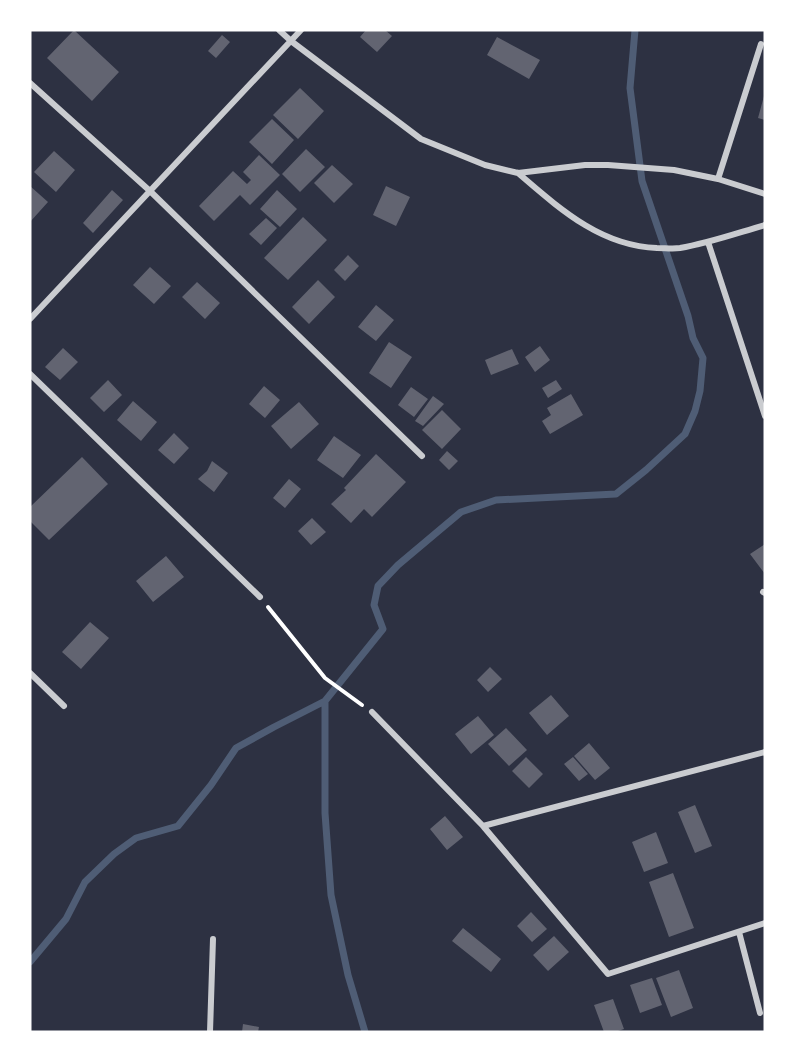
<svg xmlns="http://www.w3.org/2000/svg" width="795" height="1062" font-family="'Asap Condensed',sans-serif">
<style>
.lines{fill:none;stroke-linecap:round;stroke-linejoin:round}
.stream{stroke:#4f5d75;stroke-width:7}
.building{fill:#626471}
.path{stroke:#fff;stroke-width:4}
.minor{stroke:#caccd0;stroke-width:6}
</style>
<rect width="100%" height="100%" fill="#2d3142"/>
<g class="lines">
<!-- stream -->
<path class="stream" d="M 325,701 L 325,813 L 331,895 L 348,975 L 365,1032
M 30,962 L 66,919 L 85,882 L 114,854 L 136,838 L 178,826 L 211,785 L 236,748 L 274,727 L 325,701 L 383,629 L 374,605 L 378,586 L 398,565 L 461,512 L 496,500 L 616,494 L 646,470 L 685,434 L 695,411 L 700,391 L 703,358 L 693,338 L 688,316 L 642,181 L 630,88 L 635,30"/>
</g>
<!-- building -->
<path class="building" d="M 74,30 L 119,72 L 92,101 L 47,58 Z
M 366,30 L 385,30 L 392,36 L 377,52 L 360,37 Z
M 222,35 L 230,42 L 216,58 L 208,51 Z
M 497,37 L 540,60 L 529,79 L 487,55 Z
M 300,88 L 324,111 L 298,139 L 273,115 Z
M 764,96 L 765,96 L 765,120 L 758,118 Z
M 272,119 L 294,140 L 272,164 L 249,142 Z
M 306,149 L 325,167 L 300,192 L 282,174 Z
M 54,151 L 75,170 L 56,192 L 34,172 Z
M 259,155 L 280,175 L 250,205 L 240,195 L 214,221 L 199,206 L 233,171 L 247,184 L 251,180 L 243,172 Z
M 332,165 L 353,184 L 334,203 L 314,183 Z
M 30,186 L 48,202 L 30,222 Z
M 386,186 L 410,197 L 396,226 L 373,215 Z
M 112,190 L 123,200 L 93,233 L 83,223 Z
M 277,190 L 297,209 L 280,227 L 260,209 Z
M 303,217 L 327,240 L 288,280 L 264,258 Z
M 266,218 L 277,228 L 261,245 L 249,234 Z
M 348,255 L 359,266 L 345,281 L 334,270 Z
M 150,267 L 171,286 L 154,304 L 133,285 Z
M 318,280 L 335,297 L 309,324 L 292,307 Z
M 197,282 L 220,303 L 205,319 L 182,297 Z
M 376,305 L 394,320 L 376,341 L 358,327 Z
M 389,342 L 412,357 L 391,388 L 369,373 Z
M 540,346 L 550,360 L 535,372 L 525,357 Z
M 63,348 L 78,362 L 60,380 L 45,367 Z
M 512,349 L 519,364 L 491,375 L 485,360 Z
M 108,380 L 122,395 L 104,412 L 90,398 Z
M 556,380 L 562,389 L 548,398 L 542,388 Z
M 264,386 L 280,400 L 265,418 L 249,404 Z
M 411,387 L 428,399 L 414,417 L 398,405 Z
M 571,394 L 583,415 L 550,434 L 542,421 L 551,415 L 547,408 Z
M 433,396 L 444,404 L 423,426 L 415,421 Z
M 133,401 L 157,422 L 141,441 L 117,420 Z
M 299,402 L 319,424 L 291,449 L 271,426 Z
M 442,410 L 461,429 L 442,449 L 422,430 Z
M 174,433 L 189,448 L 174,464 L 158,450 Z
M 334,436 L 361,455 L 343,478 L 317,460 Z
M 447,451 L 458,461 L 449,470 L 439,460 Z
M 376,454 L 406,482 L 372,517 L 364,509 L 351,523 L 331,504 L 346,490 L 344,488 Z
M 82,457 L 108,484 L 49,540 L 30,521 L 30,507 Z
M 212,461 L 228,473 L 214,492 L 198,479 L 207,471 Z
M 289,479 L 301,489 L 285,508 L 273,498 Z
M 312,518 L 326,532 L 311,545 L 298,531 Z
M 765,544 L 765,574 L 750,554 Z
M 166,556 L 184,577 L 153,602 L 136,581 Z
M 90,622 L 109,638 L 81,669 L 62,652 Z
M 490,667 L 502,679 L 488,692 L 477,680 Z
M 551,695 L 569,716 L 547,735 L 529,713 Z
M 478,716 L 494,735 L 471,754 L 455,734 Z
M 506,728 L 527,750 L 509,766 L 488,744 Z
M 589,743 L 610,768 L 595,780 L 574,756 Z
M 526,757 L 543,774 L 529,788 L 512,771 Z
M 573,757 L 588,774 L 579,781 L 564,764 Z
M 695,805 L 712,846 L 695,853 L 678,812 Z
M 445,816 L 463,837 L 447,850 L 430,829 Z
M 656,832 L 668,863 L 644,872 L 632,842 Z
M 673,873 L 694,928 L 669,937 L 649,882 Z
M 531,912 L 547,929 L 532,942 L 517,926 Z
M 463,928 L 501,959 L 491,972 L 452,941 Z
M 554,936 L 569,952 L 548,971 L 533,955 Z
M 679,970 L 693,1008 L 671,1017 L 656,978 Z
M 652,978 L 662,1005 L 640,1013 L 630,985 Z
M 613,999 L 624,1029 L 615,1032 L 604,1032 L 594,1005 Z
M 243,1024 L 259,1027 L 258,1032 L 242,1032 Z"/>
<g class="lines">
<!-- path -->
<path class="path" d="M 268,607 L 325,678 L 362,705"/>
<!-- minor -->
<path class="minor" d="M 279,30 L 291,41 L 421,139 L 485,165 L 518,173 L 585,165 L 608,165 L 674,170 L 718,179 L 765,194
M 30,83 L 150,191 L 422,456
M 518,173 C 559,208 600,246 657,248 C 665,248 673,249 680,248 C 709,243 737,233 765,225
M 718,179 L 761,44
M 708,242 L 765,416
M 30,319 L 301,30
M 30,374 L 260,597
M 763,592 L 765,593
M 30,673 L 64,706
M 372,712 L 483,826 L 608,974 L 765,923
M 483,826 L 765,752
M 739,932 L 760,1013
M 210,1032 L 213,939"/>
</g>
<!-- border -->
<rect width="795" height="1062" fill="none" stroke="#ffffff" stroke-width="63"/>
</svg>
